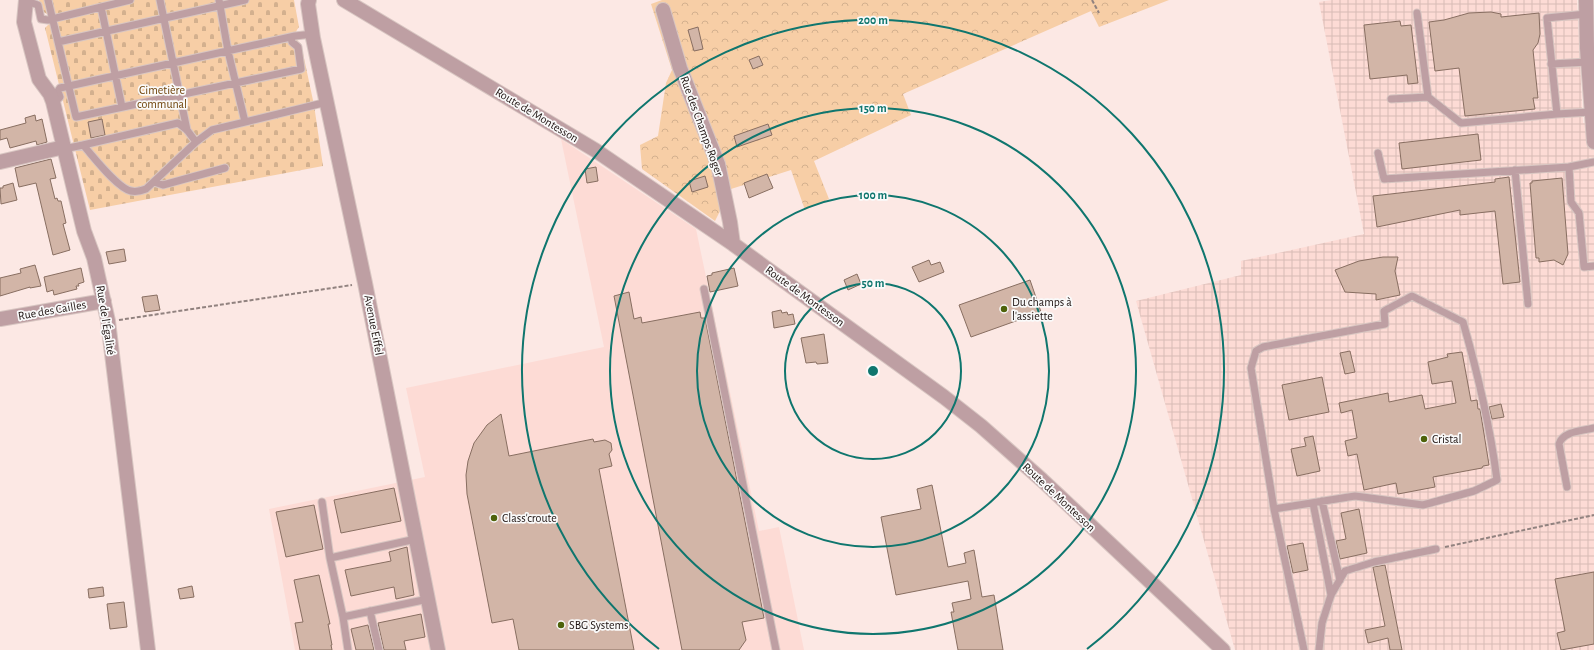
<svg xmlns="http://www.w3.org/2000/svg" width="1594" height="650" font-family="'Alegreya Sans',sans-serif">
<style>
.built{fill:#fddbd5}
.industrial{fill:url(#industrial-grid)}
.forest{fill:url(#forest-crowns)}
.cemetery{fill:url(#cemetery-stones)}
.building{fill:#d2b5a7;stroke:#886e61}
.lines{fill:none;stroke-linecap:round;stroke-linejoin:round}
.service-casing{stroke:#d8c6c2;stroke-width:9}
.minor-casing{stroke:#d8c6c2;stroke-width:16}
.path{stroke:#91827f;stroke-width:2;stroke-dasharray:4 2;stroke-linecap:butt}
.service{stroke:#be9fa3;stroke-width:7}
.minor{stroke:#be9fa3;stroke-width:14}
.ring{fill:none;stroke:#0f766e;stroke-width:2}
.poi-dot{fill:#4e620b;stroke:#fafafa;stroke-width:1.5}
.labels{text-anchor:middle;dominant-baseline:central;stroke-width:3.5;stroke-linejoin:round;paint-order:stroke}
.park-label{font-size:12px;fill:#6f4309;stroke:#fafafa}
.street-label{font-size:12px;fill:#1e1311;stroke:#fafafa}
.poi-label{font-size:12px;fill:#1e1311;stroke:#fafafa;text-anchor:start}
.centre{fill:#0f766e;stroke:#fafafa;stroke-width:2}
.ring-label{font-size:12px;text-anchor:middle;font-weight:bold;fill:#0f766e;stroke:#fafafa;stroke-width:3.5;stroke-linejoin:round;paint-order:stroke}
</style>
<defs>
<pattern id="industrial-grid" width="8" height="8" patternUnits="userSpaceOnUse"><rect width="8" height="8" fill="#fddbd5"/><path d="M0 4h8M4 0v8" fill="none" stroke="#d8bbb6"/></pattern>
<pattern id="forest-crowns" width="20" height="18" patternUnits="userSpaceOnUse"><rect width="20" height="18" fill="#f7cea6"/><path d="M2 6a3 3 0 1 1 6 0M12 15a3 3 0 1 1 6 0" fill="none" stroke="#d3b08e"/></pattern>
<pattern id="cemetery-stones" width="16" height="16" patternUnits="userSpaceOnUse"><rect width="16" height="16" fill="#f7cea6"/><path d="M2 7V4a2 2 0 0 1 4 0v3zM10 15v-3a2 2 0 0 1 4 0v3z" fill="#d3b08e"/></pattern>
</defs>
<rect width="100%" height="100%" fill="#fce8e4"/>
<!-- built -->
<path class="built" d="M 561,139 L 696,229 L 759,531 L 779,527 L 804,650 L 295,650 L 269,509 L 425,477 L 406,388 L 604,347 Z"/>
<!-- industrial -->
<path class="industrial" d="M 1332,0 L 1577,0 L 1583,123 L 1594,122 L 1594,650 L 1235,650 L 1136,301 L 1241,275 L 1241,261 L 1364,234 L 1319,2 Z"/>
<!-- forest -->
<path class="forest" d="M 662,0 L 1169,0 L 1099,27 L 1091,11 L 903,94 L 911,115 L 814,161 L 829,199 L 805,210 L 791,170 L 731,189 L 715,221 L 642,169 L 640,145 L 658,136 L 666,83 L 672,70 L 651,4 Z"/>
<!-- cemetery -->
<path class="cemetery" d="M 39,0 L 294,0 L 299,27 C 293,34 295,39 301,44 L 314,105 L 323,166 L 90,210 L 45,28 L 49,24 L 47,14 L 42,11 Z"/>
<!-- building -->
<path class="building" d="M 1491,12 L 1501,14 L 1501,17 L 1539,13 L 1540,34 L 1538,43 L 1533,50 L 1538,98 L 1533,98 L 1535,109 L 1465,116 L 1459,68 L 1435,71 L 1429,22 L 1444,20 L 1469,13 Z
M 1400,21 L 1401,26 L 1411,25 L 1418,83 L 1408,84 L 1407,75 L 1370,79 L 1364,25 Z
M 698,27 L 703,49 L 694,51 L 688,30 Z
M 759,56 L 763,65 L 753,69 L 749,60 Z
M 35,115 L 36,121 L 42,119 L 47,142 L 37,145 L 36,141 L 10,148 L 7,138 L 0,140 L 0,130 L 26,123 L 25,118 Z
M 102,119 L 105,135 L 91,138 L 88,122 Z
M 768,124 L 772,135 L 737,147 L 734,136 Z
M 1478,134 L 1481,160 L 1402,169 L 1399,143 Z
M 51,159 L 56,178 L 50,179 L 55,199 L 57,198 L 58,201 L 61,201 L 66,223 L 63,224 L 70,250 L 53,255 L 36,183 L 19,187 L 15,168 Z
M 596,167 L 598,181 L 587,183 L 585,169 Z
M 767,174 L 773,188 L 749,198 L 744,183 Z
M 705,176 L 708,187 L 692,192 L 689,181 Z
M 1509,177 L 1520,282 L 1503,284 L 1495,211 L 1460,215 L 1460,210 L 1377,227 L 1373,196 L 1495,182 L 1495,179 Z
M 1562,178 L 1568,254 L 1563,265 L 1554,260 L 1539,262 L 1539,258 L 1536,258 L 1530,183 L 1532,183 L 1532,181 Z
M 13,183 L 17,200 L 1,204 L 0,188 L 3,188 L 3,186 Z
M 124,249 L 126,261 L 109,264 L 106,252 Z
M 1383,257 L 1398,257 L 1395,271 L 1400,295 L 1376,300 L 1376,294 L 1345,292 L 1335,270 L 1359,261 Z
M 929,260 L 931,265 L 940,262 L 944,272 L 919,282 L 912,267 Z
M 35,265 L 41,286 L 30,288 L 30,287 L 0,296 L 0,278 L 21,273 L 20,269 Z
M 81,268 L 84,282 L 78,284 L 79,286 L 76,286 L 77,289 L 54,295 L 53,290 L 47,292 L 44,277 Z
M 734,268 L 738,286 L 710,292 L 707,276 L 712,275 L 712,273 Z
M 857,274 L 861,284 L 848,290 L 844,280 Z
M 1030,280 L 1041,312 L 971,337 L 959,305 Z
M 629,292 L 634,319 L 641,317 L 642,323 L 700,312 L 701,318 L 705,318 L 764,618 L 742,622 L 746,640 L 739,650 L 682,650 L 614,296 Z
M 157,295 L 160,310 L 145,312 L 142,297 Z
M 781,310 L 782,313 L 787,312 L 788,315 L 793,314 L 795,324 L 774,328 L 772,312 Z
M 824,334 L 828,363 L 817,364 L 816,362 L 806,363 L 801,338 Z
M 1350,351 L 1355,372 L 1345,374 L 1340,353 Z
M 1462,352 L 1471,401 L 1477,400 L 1478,409 L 1480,409 L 1489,465 L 1483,466 L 1482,468 L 1433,477 L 1435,487 L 1398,494 L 1396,483 L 1364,490 L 1357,454 L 1348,456 L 1345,441 L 1357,438 L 1352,410 L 1341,413 L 1339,403 L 1388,393 L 1389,402 L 1422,395 L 1425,409 L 1456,403 L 1452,381 L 1432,384 L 1428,362 L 1448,357 L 1447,354 Z
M 1322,377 L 1329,412 L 1289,420 L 1282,385 Z
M 1501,404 L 1504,417 L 1492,419 L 1489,407 Z
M 501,414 L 509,456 L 593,439 L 594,442 L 605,440 L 611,443 L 612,450 L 609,454 L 612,466 L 599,469 L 634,650 L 519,650 L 513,619 L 492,623 L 467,494 L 466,475 L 468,461 L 474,443 L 487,425 Z
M 1313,436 L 1320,471 L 1297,476 L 1291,449 L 1306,446 L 1304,438 Z
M 932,485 L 948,567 L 966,563 L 964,553 L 974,550 L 982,597 L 994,595 L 1003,650 L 958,650 L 951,612 L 954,612 L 952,603 L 971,599 L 968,581 L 896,595 L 881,517 L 921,509 L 917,489 Z
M 394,488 L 401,521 L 341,533 L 334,500 Z
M 314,505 L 323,549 L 286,557 L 276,512 Z
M 1359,509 L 1367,553 L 1340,559 L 1336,541 L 1346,539 L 1341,513 Z
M 1303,543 L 1308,570 L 1293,573 L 1287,546 Z
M 407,547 L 414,595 L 396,599 L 394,587 L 351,596 L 345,570 L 391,561 L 389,552 Z
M 1385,565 L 1402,650 L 1390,650 L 1388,638 L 1368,643 L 1365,630 L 1385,626 L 1373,567 Z
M 1594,572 L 1594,644 L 1561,650 L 1557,633 L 1565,631 L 1555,579 Z
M 319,575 L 330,624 L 328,624 L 332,645 L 331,645 L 332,650 L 300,650 L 295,623 L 303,622 L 294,580 Z
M 192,586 L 194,597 L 180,599 L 178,589 Z
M 103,587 L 104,596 L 89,598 L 88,589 Z
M 124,602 L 127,627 L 110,629 L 107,604 Z
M 421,614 L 425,637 L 404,641 L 406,650 L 384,650 L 378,623 Z
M 368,625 L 374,650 L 356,650 L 351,629 Z"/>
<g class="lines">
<defs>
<path id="service" d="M 48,0 L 76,117 L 301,69 L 298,47 L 292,42 L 291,37
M 160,0 L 187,130
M 219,0 L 228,51 L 245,122
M 26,1 L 38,5 L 41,19 L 48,20 L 130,0
M 101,7 L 122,107
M 1417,13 L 1428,97
M 58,42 L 245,0
M 1551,64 L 1588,62
M 1391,99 L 1428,97 L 1461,123 L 1557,114 L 1547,18 L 1586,14
M 53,102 L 57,100 L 60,97 L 58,91 L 60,88 L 295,36 L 313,34
M 1557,114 L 1591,112
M 83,145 L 178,123 L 187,130 L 196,142
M 64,149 L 83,145 C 93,156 117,188 131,191 C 136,192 141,191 146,189 L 196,142 L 212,130 L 327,102
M 1378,153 L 1384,179 L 1569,167
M 1594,162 L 1569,167 L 1571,202 L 1579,213 L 1584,267 L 1594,266
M 1515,170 L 1528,304
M 154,182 L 163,185 L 225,168
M 704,289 L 776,650
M 1567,487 L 1559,444 C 1563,431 1582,431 1594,428
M 1322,501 L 1340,580
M 322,502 L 330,558
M 1313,503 L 1331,595
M 1274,509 L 1355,496 L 1423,505 L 1474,491 L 1497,480 C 1490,426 1478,374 1463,322 L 1412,296 L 1384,311 L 1385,324 L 1263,347 L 1256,351 L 1251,368 L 1274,509 L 1304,650
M 416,539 L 330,558 L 343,617 L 428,599
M 370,611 L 379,650
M 343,617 L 348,650
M 1319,650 L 1322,623 L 1331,595 L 1345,571 L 1374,562 L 1436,549"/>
<path id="minor" d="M 26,0 L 24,22 L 39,79 L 50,94 L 53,102 L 84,231 L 94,258 L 108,321 L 148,650
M 309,0 L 308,4 L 313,38 L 365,283 L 438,650
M 344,0 L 595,150 L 733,244 L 944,397 L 981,426 L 1042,480 L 1223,650
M 1586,0 L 1587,48 L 1594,142
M 663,10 L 680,68 L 718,164 L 730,222 L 733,244
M 0,162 L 64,147
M 0,319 L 104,301"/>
</defs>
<!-- service casing -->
<use href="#service" class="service-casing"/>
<!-- minor casing -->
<use href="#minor" class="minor-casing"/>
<!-- path -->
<path class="path" d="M 1092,0 L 1099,13
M 119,320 L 352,285
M 1445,547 L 1594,515"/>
<!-- service -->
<use href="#service" class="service"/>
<!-- minor -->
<use href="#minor" class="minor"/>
</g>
<!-- distance rings -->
<g class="ring">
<circle cx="873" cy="371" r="88"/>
<circle cx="873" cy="371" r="176"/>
<circle cx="873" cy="371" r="263"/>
<path d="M659 649A351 351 0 1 1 1087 649"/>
</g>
<!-- markers -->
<g class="poi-dot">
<circle cx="1004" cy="309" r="4"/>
<circle cx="1424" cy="439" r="4"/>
<circle cx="494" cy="518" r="4"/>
<circle cx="561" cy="625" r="4"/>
</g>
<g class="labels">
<!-- park labels -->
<g class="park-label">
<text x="162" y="90">Cimetière<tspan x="162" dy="14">communal</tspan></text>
</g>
<!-- street labels -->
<g class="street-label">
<text transform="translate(537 115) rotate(31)">Route de Montesson</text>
<text transform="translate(702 126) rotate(70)">Rue des Champs Roger</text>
<text transform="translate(805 296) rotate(36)">Route de Montesson</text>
<text transform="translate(52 310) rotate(-10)">Rue des Cailles</text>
<text transform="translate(106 320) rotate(81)">Rue de l'Égalité</text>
<text transform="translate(374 325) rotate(79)">Avenue Eiffel</text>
<text transform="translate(1059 497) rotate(43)">Route de Montesson</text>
</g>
<!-- poi labels -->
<g class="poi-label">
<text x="1012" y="302">Du champs à<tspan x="1012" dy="14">l'assiette</tspan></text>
<text x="1432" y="439">Cristal</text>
<text x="502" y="518">Class'croute</text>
<text x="569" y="625">SBG Systems</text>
</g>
</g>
<circle cx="873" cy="371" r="6" class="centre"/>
<g class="ring-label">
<text x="873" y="24">200 m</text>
<text x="873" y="112">150 m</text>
<text x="873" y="199">100 m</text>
<text x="873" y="287">50 m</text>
</g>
</svg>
